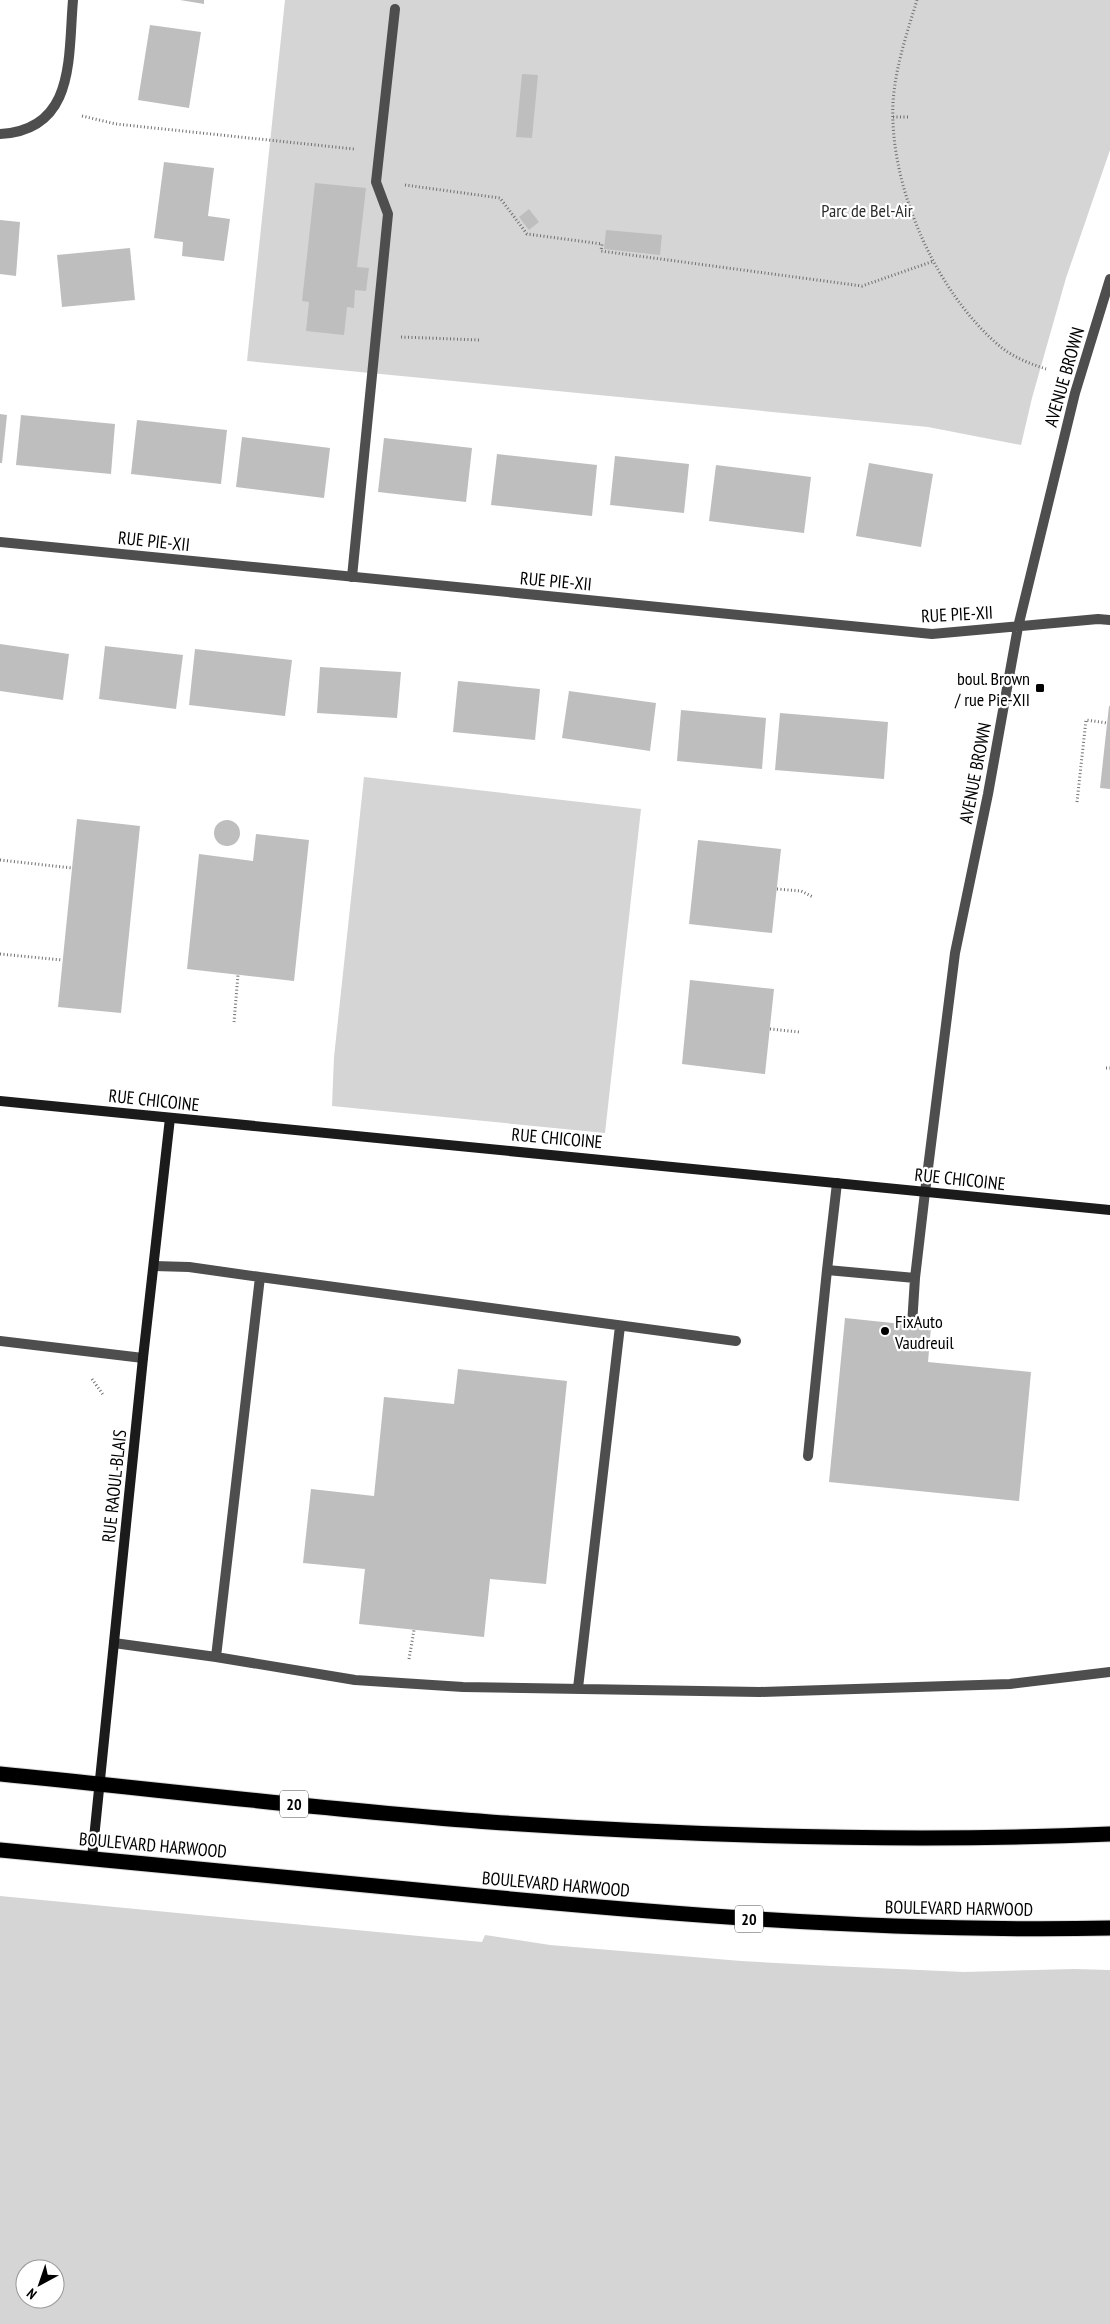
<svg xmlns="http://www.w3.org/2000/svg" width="1110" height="2324" font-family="'PT Sans Narrow',sans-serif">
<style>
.green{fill:#d5d5d5;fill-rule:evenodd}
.building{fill:#bebebe}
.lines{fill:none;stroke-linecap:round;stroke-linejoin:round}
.highway-casing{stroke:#dbdbdb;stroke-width:17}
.path{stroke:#707070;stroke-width:3;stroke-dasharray:1 2.5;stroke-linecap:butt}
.lane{stroke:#4e4e4e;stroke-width:10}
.street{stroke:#4e4e4e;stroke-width:10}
.secondary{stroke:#1b1b1b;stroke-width:10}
.highway{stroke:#000;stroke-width:15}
.poi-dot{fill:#000;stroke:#fff;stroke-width:2}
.labels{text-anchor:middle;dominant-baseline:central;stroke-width:4.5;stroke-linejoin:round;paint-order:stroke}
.shield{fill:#fff;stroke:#4c4c4c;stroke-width:1}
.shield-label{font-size:16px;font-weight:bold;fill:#000}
.park-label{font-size:18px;fill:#2c2c2c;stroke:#fff}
.street-label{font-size:18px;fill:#000;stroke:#fff}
.poi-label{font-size:18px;fill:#000;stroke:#fff;text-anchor:end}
</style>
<rect width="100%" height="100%" fill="#fff"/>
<!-- green -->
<path class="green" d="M 285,0 L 1110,0 L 1110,150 L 1066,278 L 1032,398 L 1021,445 L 928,427 L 247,361 Z
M 364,777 L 641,809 L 605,1133 L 332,1106 L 334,1057 Z
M 0,1896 L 482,1942 L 485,1935 L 550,1945 L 741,1961 L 832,1966 L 964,1972 L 1074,1969 L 1110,1970 L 1110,2324 L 0,2324 ZM 25,2269 L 55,2269 L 55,2299 L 25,2299 Z"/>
<!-- building -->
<path class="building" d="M 180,0 L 204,0 L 204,4 Z
M 150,25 L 201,32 L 189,108 L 138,100 Z
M 522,74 L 538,75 L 532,138 L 516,137 Z
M 164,162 L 214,168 L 208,216 L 230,219 L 224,261 L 182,256 L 183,242 L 154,238 Z
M 315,183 L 366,188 L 357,267 L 369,268 L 366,291 L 355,290 L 354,308 L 347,307 L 344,335 L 306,331 L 309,302 L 302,301 Z
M 529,209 L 539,222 L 529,230 L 519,217 Z
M 0,220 L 20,222 L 16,276 L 0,274 Z
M 606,230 L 662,235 L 660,255 L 604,249 Z
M 130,248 L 135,300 L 62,307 L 57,255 Z
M 0,414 L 7,415 L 2,463 L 0,463 Z
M 21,415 L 115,424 L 111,474 L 16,465 Z
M 137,420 L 227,430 L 221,484 L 131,474 Z
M 242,437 L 330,448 L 324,498 L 236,487 Z
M 384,438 L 472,448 L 466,502 L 378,492 Z
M 497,454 L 597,465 L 592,516 L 491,505 Z
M 615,456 L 689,464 L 684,513 L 610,505 Z
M 869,463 L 933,474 L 921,547 L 856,536 Z
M 716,465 L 811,477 L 804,533 L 709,521 Z
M 0,644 L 69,654 L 63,700 L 0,691 Z
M 105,646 L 183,655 L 176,709 L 99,699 Z
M 195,649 L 292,660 L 285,716 L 189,705 Z
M 320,667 L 401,672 L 397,718 L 317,713 Z
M 458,681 L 540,689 L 535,740 L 453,732 Z
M 569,691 L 656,703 L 650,751 L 562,738 Z
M 1109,706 L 1110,706 L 1110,789 L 1100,788 Z
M 681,710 L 766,718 L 762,769 L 677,761 Z
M 780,713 L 888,722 L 884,779 L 775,770 Z
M 77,819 L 140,826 L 121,1013 L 58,1007 Z
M214 833a13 13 0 1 1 26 0a13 13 0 1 1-26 0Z
M 256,834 L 309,840 L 294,981 L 187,969 L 199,854 L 253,861 Z
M 698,840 L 781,849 L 772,933 L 689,924 Z
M 690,980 L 774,989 L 765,1074 L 682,1064 Z
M 845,1318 L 931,1327 L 928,1362 L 1031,1372 L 1019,1501 L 829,1482 Z
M 458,1369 L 567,1381 L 546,1584 L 490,1579 L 484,1637 L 359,1624 L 365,1569 L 303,1563 L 311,1489 L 374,1496 L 384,1397 L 454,1404 Z"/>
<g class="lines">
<defs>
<path id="highway" d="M 0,1774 C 163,1790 326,1810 490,1822 C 696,1836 903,1843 1110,1834
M 0,1850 C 135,1864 271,1876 407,1889 C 640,1912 875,1933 1110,1928"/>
</defs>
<!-- highway casing -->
<use href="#highway" class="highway-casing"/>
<!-- path -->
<path class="path" d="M 917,0 C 907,33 895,68 893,103 C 889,187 937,295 1002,348 C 1015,358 1031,364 1046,369
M 82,116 L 116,124 L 354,149
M 893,117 L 910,117
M 405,185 L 500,198 L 527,234 L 602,244 L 601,251 L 862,286 L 934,261
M 401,337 L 480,340
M 1077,802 L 1086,720 L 1107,723
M 0,860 L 72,868
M 777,889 L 801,891 L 813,897
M 0,954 L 62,960
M 234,1022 L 238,975
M 770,1029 L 799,1032
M 1106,1068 L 1110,1068
M 92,1379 L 104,1396
M 409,1659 L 414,1630"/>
<!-- lane -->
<path class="lane" d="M 352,577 L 388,214 L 376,182 L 395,9
M 837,1183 L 827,1270 L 915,1278 L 925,1192
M 260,1277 L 736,1341
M 912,1325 L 915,1278
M 0,1341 L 143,1358
M 808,1456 L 827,1270
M 114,1643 L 216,1657 L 260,1277 L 189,1267 L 154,1266
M 216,1657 L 355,1680 L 463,1687 L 760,1692 L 1010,1684 L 1110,1672
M 578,1688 L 620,1326"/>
<!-- street -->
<path class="street" d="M 0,134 C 76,130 68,57 73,0
M 0,542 L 932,634 L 1098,619 L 1110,620
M 925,1192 L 955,953 L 988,794 L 1018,627 L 1075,393 L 1110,279"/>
<!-- secondary -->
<path class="secondary" d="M 0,1101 L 1110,1210
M 92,1858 L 143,1358 L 170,1118"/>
<!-- highway -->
<use href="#highway" class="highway"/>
</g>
<!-- markers -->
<g class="poi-dot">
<rect x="1035" y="683" width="10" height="10" rx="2.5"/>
<circle cx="885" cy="1331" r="5"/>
</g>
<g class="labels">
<!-- shield labels -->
<g class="shield">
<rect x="280" y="1790.5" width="28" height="27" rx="4"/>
<rect x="735" y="1905.5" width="28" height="27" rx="4"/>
</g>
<g class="shield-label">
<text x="294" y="1804">20</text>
<text x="749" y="1919">20</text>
</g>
<!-- park labels -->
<g class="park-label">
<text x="867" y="210">Parc de Bel-Air</text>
</g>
<!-- street labels -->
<g class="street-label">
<text transform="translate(1064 377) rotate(-74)">AVENUE BROWN</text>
<text transform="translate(154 541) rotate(6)">RUE PIE-XII</text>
<text transform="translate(556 581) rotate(5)">RUE PIE-XII</text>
<text transform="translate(957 614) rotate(-3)">RUE PIE-XII</text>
<text transform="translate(975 773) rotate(-79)">AVENUE BROWN</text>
<text transform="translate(154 1100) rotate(6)">RUE CHICOINE</text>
<text transform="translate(557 1138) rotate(5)">RUE CHICOINE</text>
<text transform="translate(960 1179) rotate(6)">RUE CHICOINE</text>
<text transform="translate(114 1486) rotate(-84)">RUE RAOUL-BLAIS</text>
<text transform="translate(153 1845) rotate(5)">BOULEVARD HARWOOD</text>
<text transform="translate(556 1884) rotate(5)">BOULEVARD HARWOOD</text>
<text transform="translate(959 1908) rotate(1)">BOULEVARD HARWOOD</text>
</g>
<!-- poi labels -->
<g class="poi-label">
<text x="1030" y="678">boul. Brown<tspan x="1030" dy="21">/ rue Pie-XII</tspan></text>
<text x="895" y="1321" text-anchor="start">FixAuto<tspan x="895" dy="21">Vaudreuil</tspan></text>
</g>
</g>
<!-- north arrow -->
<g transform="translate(40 2284) rotate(220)"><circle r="24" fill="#ffffff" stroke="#999999"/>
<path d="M0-4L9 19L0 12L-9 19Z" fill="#000000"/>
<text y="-8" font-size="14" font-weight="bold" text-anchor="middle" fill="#000000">N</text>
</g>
</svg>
